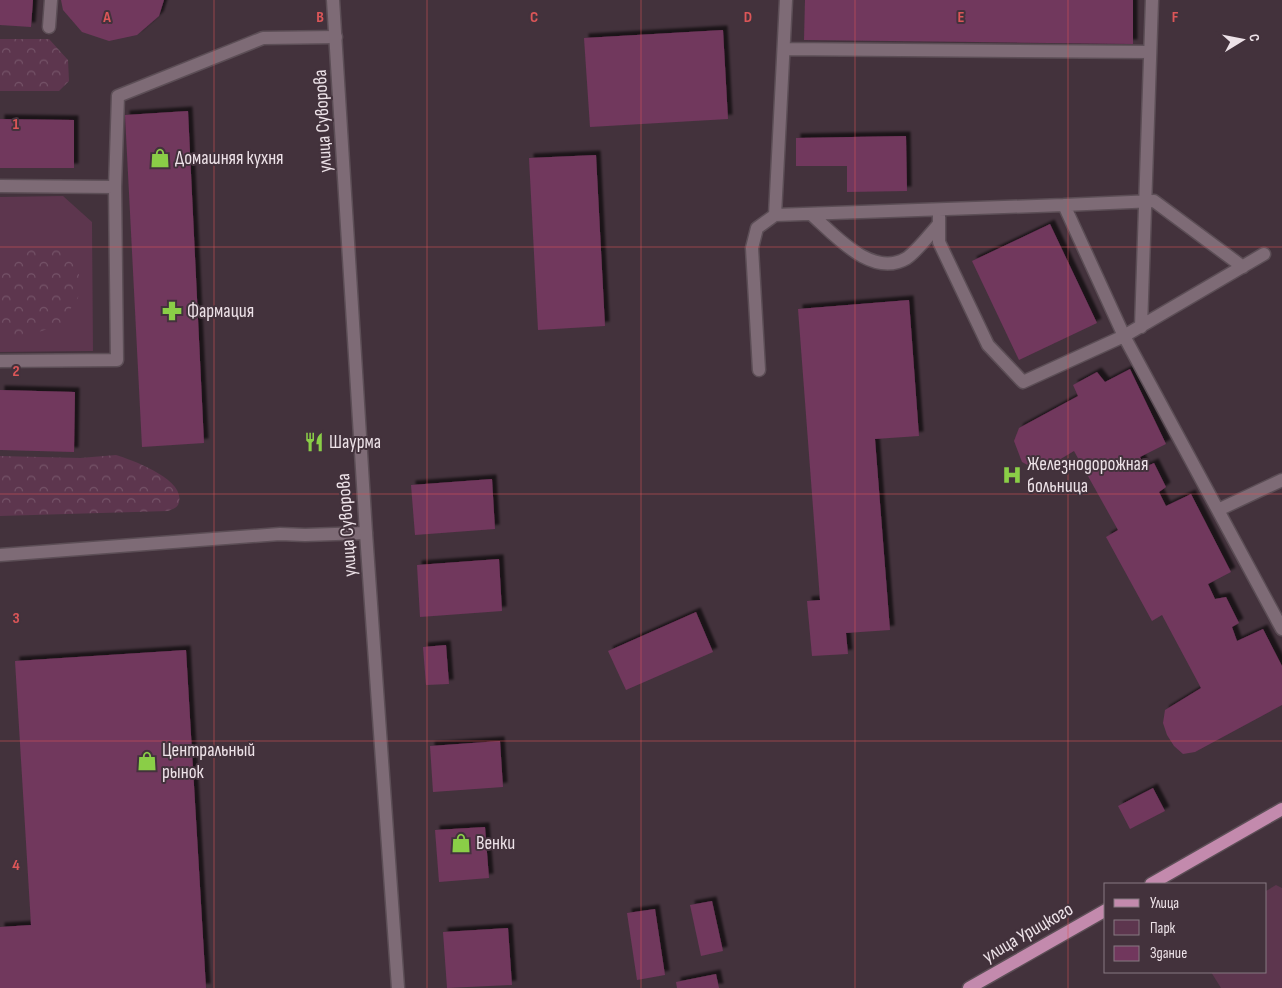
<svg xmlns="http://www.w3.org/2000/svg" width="1282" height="988" font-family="'Sofia Sans Condensed',sans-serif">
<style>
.green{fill:#5d364e}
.forest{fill:url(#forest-crowns)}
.building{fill:#71375d;filter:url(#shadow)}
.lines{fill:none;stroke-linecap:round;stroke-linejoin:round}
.service-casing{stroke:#5c4e56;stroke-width:15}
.secondary-casing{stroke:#5c4e56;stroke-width:15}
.primary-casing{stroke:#5c4e56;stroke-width:15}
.service{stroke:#7e6b76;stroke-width:12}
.secondary{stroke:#7e6b76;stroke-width:12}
.primary{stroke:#c38aad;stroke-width:12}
.grid{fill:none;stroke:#dc5658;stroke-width:1;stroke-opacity:0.55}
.labels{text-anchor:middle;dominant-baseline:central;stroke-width:4;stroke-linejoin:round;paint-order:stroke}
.street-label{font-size:19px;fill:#ede2e8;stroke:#43323c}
.poi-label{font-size:19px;fill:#ede2e8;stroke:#43323c;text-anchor:start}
.grid-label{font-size:16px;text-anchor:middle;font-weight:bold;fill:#dc5658;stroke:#43323c;stroke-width:4;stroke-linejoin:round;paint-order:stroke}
</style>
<defs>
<pattern id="forest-crowns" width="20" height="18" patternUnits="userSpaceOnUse" patternTransform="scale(1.25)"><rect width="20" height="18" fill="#5d364e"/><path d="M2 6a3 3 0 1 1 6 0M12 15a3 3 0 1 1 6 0" fill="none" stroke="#755368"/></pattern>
<filter id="shadow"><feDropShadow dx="4.5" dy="-4.5" stdDeviation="1" flood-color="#0009"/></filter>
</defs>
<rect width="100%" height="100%" fill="#43323c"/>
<!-- green -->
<path class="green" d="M 63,196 L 92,222 L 93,351 L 0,352 L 0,197 Z
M 1276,885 L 1282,888 L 1282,988 L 1221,988 L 1211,972 L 1266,972 L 1266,891 Z"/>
<!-- forest -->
<path class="forest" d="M 0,39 L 49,39 L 68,60 L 69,81 L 59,91 L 0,91 Z
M 52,245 L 63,248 L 76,261 L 80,279 L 78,298 L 60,324 L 42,331 L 0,339 L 0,270 L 32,249 Z
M 116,455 C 132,460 185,479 179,502 C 178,508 173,509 168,511 L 0,516 L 0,456 L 80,458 Z"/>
<!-- building -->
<path class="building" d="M 0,0 L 33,0 L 31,27 L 0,25 Z
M 61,0 L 164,0 L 159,16 L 137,35 L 109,41 L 82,32 L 63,10 Z
M 805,0 L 1133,0 L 1133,44 L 804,40 Z
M 723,30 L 728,119 L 590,127 L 584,38 Z
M 188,111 L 204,443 L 142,447 L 125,115 Z
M 0,119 L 74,120 L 74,168 L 0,168 Z
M 906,136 L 907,191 L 847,192 L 847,166 L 796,166 L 796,138 Z
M 596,155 L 605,326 L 538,330 L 529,158 Z
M 1050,224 L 1097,323 L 1019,360 L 972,261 Z
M 909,300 L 919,436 L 875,439 L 890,630 L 846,633 L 848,654 L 812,656 L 807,601 L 820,600 L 798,309 Z
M 1130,369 L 1166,444 L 1140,457 L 1145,467 L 1154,463 L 1166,487 L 1159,492 L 1166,506 L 1191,494 L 1231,572 L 1208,584 L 1215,599 L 1226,597 L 1239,623 L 1232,627 L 1237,641 L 1263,629 L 1282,666 L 1282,705 L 1195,752 L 1183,754 L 1174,746 L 1167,735 L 1163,723 L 1165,710 L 1201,688 L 1162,615 L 1152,621 L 1106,537 L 1118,530 L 1074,451 L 1044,469 L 1035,469 L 1022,462 L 1014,441 L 1019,428 L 1078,396 L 1073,385 L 1097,372 L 1105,382 Z
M 0,390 L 75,392 L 74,452 L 0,450 Z
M 492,479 L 495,529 L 415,535 L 411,485 Z
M 499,559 L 502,611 L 420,617 L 417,565 Z
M 696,612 L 713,652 L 626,690 L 608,651 Z
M 446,645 L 449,684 L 426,685 L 423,647 Z
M 186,650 L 206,988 L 0,988 L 0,927 L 31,925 L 15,661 Z
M 500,741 L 503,787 L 433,792 L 430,746 Z
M 1153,788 L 1165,811 L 1130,829 L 1118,806 Z
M 485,827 L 489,878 L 439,882 L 435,830 Z
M 712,901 L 723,951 L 701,956 L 690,905 Z
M 655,909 L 665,975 L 637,980 L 627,913 Z
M 508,928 L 512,985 L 447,988 L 443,932 Z
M 716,974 L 719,988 L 677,988 L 676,982 Z"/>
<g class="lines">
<defs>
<path id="service" d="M 786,0 L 775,215 L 1064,205 L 1124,336 L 1023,382 L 988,345 L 939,242 L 939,210
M 49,27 L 51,0
M 784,49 L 1150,52
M 0,186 L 115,187
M 1064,205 L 1154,201 L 1243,267
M 811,214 C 835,235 872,279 907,258 C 918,250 930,234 939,224
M 1264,254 L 1124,336 L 1282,629
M 1141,327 L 1152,0
M 0,361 L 117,360 L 115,187 L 118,96 L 263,38 L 336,37
M 759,370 L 752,248 L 757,228 L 775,215
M 1218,510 L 1282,480
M 0,555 L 280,534 L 305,535 L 366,533"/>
<path id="secondary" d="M 333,0 L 366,533 L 398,988"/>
<path id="primary" d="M 1151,884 L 1282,809
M 969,988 L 1106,910"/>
</defs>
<!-- service casing -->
<use href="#service" class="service-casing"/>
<!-- secondary casing -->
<use href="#secondary" class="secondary-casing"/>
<!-- primary casing -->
<use href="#primary" class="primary-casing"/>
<!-- service -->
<use href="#service" class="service"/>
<!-- secondary -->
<use href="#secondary" class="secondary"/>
<!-- primary -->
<use href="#primary" class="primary"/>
</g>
<!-- grid -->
<path class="grid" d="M 214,0 L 214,988M 427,0 L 427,988M 641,0 L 641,988M 855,0 L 855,988M 1068,0 L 1068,988M 0,247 L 1282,247M 0,494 L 1282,494M 0,741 L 1282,741"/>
<!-- icons -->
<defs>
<symbol id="shop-bare" viewBox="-9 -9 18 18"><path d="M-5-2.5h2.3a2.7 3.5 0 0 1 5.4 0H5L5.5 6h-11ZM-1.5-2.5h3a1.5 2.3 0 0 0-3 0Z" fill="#8ace47" stroke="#43323c" stroke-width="2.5" paint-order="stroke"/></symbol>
<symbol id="pharmacy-bare" viewBox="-9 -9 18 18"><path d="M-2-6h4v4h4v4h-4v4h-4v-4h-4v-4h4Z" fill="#8ace47" stroke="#43323c" stroke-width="2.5" paint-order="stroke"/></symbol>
<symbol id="restaurant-bare" viewBox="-9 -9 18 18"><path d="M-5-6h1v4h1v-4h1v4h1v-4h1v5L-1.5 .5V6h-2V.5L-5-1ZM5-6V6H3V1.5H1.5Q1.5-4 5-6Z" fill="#8ace47" stroke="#43323c" stroke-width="2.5" paint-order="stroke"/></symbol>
<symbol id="hospital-bare" viewBox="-9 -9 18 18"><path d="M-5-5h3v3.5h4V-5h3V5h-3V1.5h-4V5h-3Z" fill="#8ace47" stroke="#43323c" stroke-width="2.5" paint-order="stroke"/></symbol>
</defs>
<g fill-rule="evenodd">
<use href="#shop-bare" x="146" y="144" width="28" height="28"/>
<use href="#pharmacy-bare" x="158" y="297" width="28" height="28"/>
<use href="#restaurant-bare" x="300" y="428" width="28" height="28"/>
<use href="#hospital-bare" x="998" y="461" width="28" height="28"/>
<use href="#shop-bare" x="133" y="747" width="28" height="28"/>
<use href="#shop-bare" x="447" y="829" width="28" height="28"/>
</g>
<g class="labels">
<!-- street labels -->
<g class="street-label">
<text transform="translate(323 121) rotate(-93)">улица Суворова</text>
<text transform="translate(347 525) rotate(-94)">улица Суворова</text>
<text transform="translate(1028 933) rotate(-30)">улица Урицкого</text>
</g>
<!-- poi labels -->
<g class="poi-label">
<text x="175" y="158">Домашняя кухня</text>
<text x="187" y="311">Фармация</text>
<text x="329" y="442">Шаурма</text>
<text x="1027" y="464">Железнодорожная<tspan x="1027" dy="22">больница</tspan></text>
<text x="162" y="750">Центральный<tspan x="162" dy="22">рынок</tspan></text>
<text x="476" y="843">Венки</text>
</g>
</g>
<g class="grid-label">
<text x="107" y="22">A</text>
<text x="320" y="22">B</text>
<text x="534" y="22">C</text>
<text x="748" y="22">D</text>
<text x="961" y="22">E</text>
<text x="1175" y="22">F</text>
<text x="16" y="129">1</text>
<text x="16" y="376">2</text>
<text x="16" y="623">3</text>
<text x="16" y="870">4</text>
</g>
<!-- legend -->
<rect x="1104" y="883" width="162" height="90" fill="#43323c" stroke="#877881"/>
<rect x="1114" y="899" width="25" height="8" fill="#c38aad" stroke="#877881"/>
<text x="1150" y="908" font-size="15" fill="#ede2e8">Улица</text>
<rect x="1114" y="920" width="25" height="15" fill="#5d364e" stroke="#877881"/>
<text x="1150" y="933" font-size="15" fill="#ede2e8">Парк</text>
<rect x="1114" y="946" width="25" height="15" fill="#71375d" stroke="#877881"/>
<text x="1150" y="958" font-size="15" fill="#ede2e8">Здание</text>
<!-- north arrow -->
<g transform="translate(1242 40) rotate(80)" stroke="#43323c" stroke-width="4" paint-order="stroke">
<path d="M0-4L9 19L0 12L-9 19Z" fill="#ede2e8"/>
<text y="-8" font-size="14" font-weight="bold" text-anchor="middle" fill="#ede2e8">С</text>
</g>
</svg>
